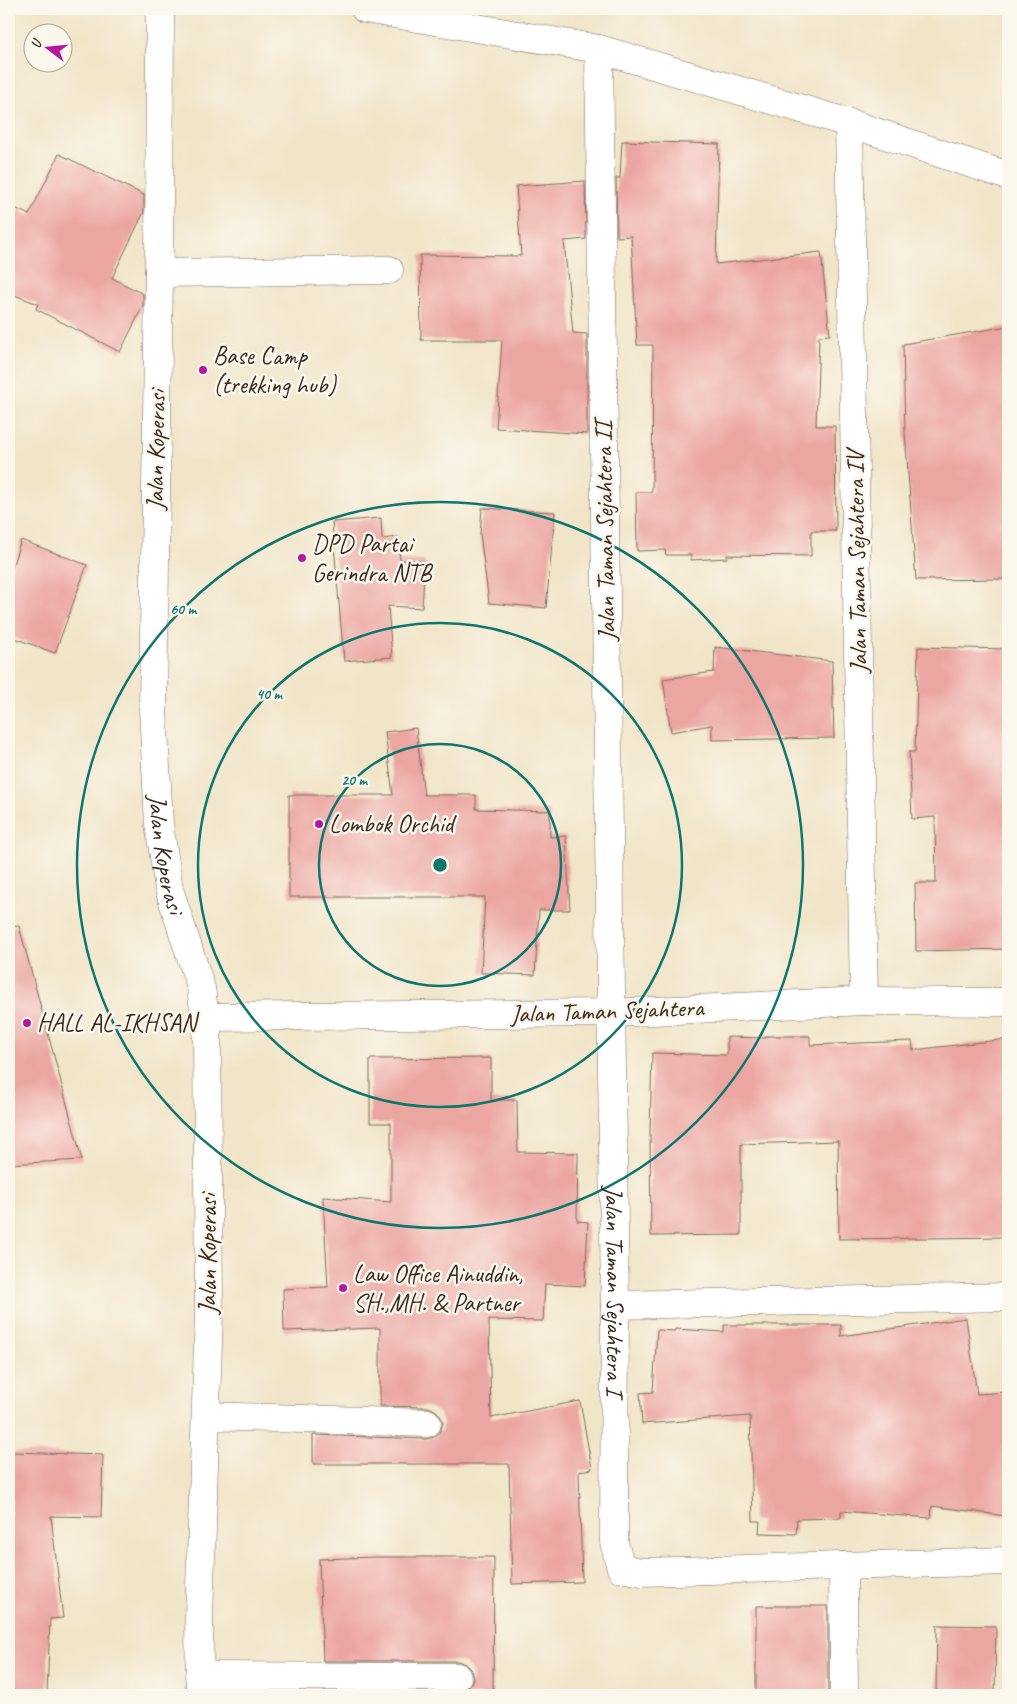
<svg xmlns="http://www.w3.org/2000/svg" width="1017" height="1704" font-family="Caveat,sans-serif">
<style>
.building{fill:#eca6a2}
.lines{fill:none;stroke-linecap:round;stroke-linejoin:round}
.minor-casing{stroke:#7b6b5a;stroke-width:29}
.minor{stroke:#fff;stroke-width:28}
.ring{fill:none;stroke:#0f766e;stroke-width:2.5}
.poi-dot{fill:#b5179e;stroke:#fbf7ec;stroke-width:2}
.labels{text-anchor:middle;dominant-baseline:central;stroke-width:5;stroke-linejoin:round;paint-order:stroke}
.poi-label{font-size:25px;fill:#3b2a1e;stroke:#fbf7ec;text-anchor:start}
.street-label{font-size:25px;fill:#3b2a1e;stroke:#fbf7ec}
.centre{fill:#0f766e;stroke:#fbf7ec;stroke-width:2.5}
.ring-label{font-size:15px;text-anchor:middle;font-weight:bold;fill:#0f766e;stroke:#fbf7ec;stroke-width:5;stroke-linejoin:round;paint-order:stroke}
</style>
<rect width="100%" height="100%" fill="#fbf7ec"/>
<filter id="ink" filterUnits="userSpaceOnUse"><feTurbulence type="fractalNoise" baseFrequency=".02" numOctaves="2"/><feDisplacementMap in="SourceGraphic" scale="10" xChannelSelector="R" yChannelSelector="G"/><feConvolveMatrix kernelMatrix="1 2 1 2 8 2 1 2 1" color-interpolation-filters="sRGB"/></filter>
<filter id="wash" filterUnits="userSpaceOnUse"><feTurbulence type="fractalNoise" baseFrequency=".0096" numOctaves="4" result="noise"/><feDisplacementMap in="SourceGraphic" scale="20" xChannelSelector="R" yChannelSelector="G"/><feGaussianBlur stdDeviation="1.12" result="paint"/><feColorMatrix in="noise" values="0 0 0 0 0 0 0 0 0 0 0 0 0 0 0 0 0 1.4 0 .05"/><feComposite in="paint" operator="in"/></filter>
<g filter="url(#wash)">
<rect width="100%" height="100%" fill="#f1e5c9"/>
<g id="blocks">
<!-- building -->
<path class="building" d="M 622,141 L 719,144 L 716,264 L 821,252 L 830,335 L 819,336 L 816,426 L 835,426 L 836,531 L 811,531 L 811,556 L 727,555 L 727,558 L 691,560 L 691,555 L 666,555 L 665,550 L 637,551 L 636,492 L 652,492 L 653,345 L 637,345 L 631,236 L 617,237 L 616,178 L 620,178 Z
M 59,154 L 144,195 L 144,212 L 112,278 L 143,294 L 143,306 L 120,352 L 36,309 L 38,304 L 9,293 L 9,205 L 29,215 Z
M 585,181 L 586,239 L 564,241 L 573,333 L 587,334 L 587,434 L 496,428 L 502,340 L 421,340 L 420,255 L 521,256 L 516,186 Z
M 1008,326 L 1008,579 L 916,580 L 905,432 L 903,344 Z
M 482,508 L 555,512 L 546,608 L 489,603 L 480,534 Z
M 381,518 L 382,539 L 398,537 L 400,560 L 425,561 L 422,608 L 388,606 L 392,657 L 344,661 L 332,522 Z
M 21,540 L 87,565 L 55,653 L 9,636 L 9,576 Z
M 715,647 L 832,661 L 834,738 L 712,740 L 712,725 L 671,732 L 663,679 L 714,672 Z
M 918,647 L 1008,649 L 1008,949 L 916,951 L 915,883 L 936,883 L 935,817 L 912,819 L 909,752 L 915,752 Z
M 416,728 L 424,795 L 476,795 L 476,809 L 550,811 L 550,837 L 566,836 L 570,910 L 539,910 L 535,975 L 481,973 L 485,897 L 289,897 L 289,795 L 393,795 L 385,732 Z
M 19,926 L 82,1160 L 9,1164 L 9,927 Z
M 766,1036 L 810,1036 L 810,1045 L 912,1041 L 913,1050 L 1008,1039 L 1008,1237 L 839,1239 L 838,1141 L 741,1144 L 741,1235 L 651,1236 L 650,1133 L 652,1053 L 727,1055 L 727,1037 L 766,1038 Z
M 491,1058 L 491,1100 L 517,1100 L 518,1152 L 578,1153 L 577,1221 L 588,1222 L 585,1286 L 545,1284 L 543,1321 L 489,1320 L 491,1418 L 580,1401 L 592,1469 L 579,1471 L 582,1582 L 512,1584 L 509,1464 L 313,1464 L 313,1435 L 426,1439 L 434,1437 L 440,1432 L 443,1423 L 440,1415 L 435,1410 L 428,1407 L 380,1406 L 380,1328 L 284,1331 L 283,1289 L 328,1287 L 323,1197 L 391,1202 L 391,1123 L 370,1123 L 370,1059 Z
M 966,1318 L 977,1394 L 1006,1392 L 1008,1420 L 1008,1498 L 1006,1516 L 932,1506 L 931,1518 L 841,1511 L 841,1518 L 797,1519 L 796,1534 L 759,1533 L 760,1521 L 753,1521 L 750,1416 L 642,1424 L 640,1393 L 653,1392 L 657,1330 L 675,1331 L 675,1329 L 724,1332 L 724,1325 L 841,1325 L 841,1336 Z
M 13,1452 L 103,1455 L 101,1517 L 51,1516 L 63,1618 L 50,1619 L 47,1695 L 9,1695 L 9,1564 Z
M 376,1557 L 494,1557 L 493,1695 L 324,1695 L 324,1692 L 457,1693 L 465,1690 L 471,1684 L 473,1678 L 471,1670 L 465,1664 L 458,1661 L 323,1661 L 319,1559 Z
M 756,1606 L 828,1606 L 828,1695 L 756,1695 Z
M 937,1625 L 996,1626 L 995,1695 L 936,1695 Z"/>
</g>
</g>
<g filter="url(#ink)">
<use href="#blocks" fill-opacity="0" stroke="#7b6b5a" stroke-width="1"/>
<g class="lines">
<defs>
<g id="minor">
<path id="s1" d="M 160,9 L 159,273 L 153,709 L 159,824 L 169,889 L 201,988 L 207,1032 L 209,1313 L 199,1618 L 200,1695"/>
<path d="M 365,9 L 599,49 L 849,123 L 1008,176"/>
<path id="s2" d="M 599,49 L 615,1305 L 614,1542 L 621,1568 L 642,1572 L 1008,1561"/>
<path d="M 849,123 L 864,1001"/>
<path d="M 159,273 L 389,270"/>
<path d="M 205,1017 L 611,1013 L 864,1001 L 1008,1002"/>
<path d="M 615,1305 L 1008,1297"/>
<path d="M 206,1416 L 427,1423"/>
<path d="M 843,1566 L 844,1695"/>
<path d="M 199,1676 L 457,1677"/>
</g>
</defs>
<!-- minor casing -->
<use href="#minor" class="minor-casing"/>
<!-- minor -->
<use href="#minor" class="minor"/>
</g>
</g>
<!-- distance rings -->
<g class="ring">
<circle cx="440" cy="865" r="121"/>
<circle cx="440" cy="865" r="242"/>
<circle cx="440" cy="865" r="363"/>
</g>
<!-- markers -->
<g class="poi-dot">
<circle cx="203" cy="370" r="5"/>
<circle cx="302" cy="558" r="5"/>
<circle cx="319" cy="824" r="5"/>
<circle cx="27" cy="1023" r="5"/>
<circle cx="343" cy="1288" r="5"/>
</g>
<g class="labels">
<!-- poi labels -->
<g class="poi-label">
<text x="213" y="356">Base Camp<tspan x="213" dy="29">(trekking hub)</tspan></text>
<text x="312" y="544">DPD Partai<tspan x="312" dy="29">Gerindra NTB</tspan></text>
<text x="329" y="824">Lombok Orchid</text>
<text x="37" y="1023">HALL AL-IKHSAN</text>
<text x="353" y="1274">Law Office Ainuddin,<tspan x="353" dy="29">SH.,MH. &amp; Partner</tspan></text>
</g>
<!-- street labels -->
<g class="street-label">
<text transform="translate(156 450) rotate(-89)">Jalan Koperasi</text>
<text transform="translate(605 531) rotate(-91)">Jalan Taman Sejahtera II</text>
<text transform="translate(857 562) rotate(-91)">Jalan Taman Sejahtera IV</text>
<text stroke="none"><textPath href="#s1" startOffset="846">Jalan Koperasi</textPath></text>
<text transform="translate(607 1011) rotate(-2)">Jalan Taman Sejahtera</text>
<text transform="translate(208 1254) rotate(-90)">Jalan Koperasi</text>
<text stroke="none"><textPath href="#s2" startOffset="1242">Jalan Taman Sejahtera I</textPath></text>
</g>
</g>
<circle cx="440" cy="865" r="8" class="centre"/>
<g class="ring-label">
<text x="183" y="614">60 m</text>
<text x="269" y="699">40 m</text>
<text x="354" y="785">20 m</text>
</g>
<!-- margin -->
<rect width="1017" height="1704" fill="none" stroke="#fbf7ec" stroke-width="30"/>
<!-- north arrow -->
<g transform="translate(48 48) rotate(286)"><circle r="24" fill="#fbf7ec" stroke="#aea59a"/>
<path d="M0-4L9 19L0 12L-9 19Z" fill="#b5179e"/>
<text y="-8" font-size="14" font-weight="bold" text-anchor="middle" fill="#3b2a1e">U</text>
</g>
</svg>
